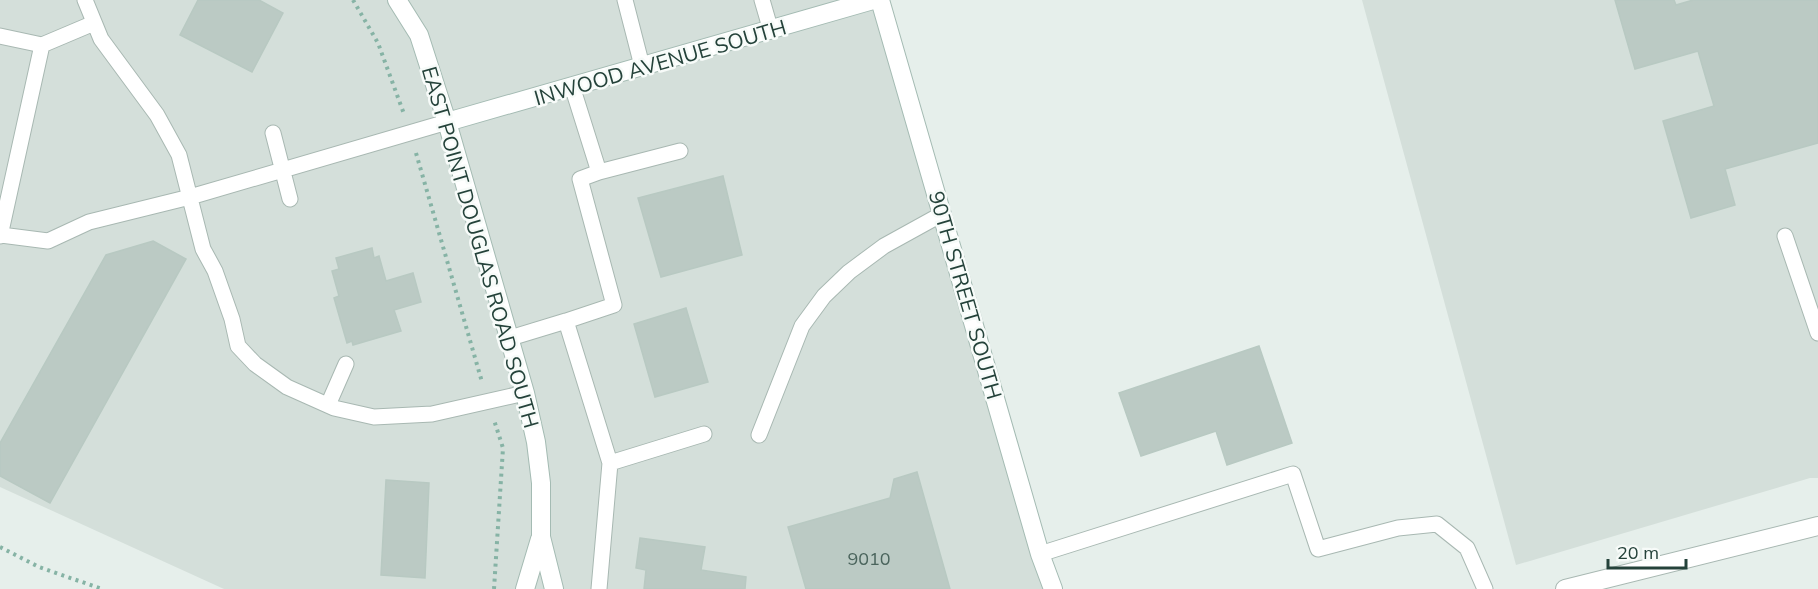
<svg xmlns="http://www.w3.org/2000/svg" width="1818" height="589" font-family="Mulish,sans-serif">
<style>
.built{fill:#d4dfda}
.building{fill:#bbcac4;stroke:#b8c9c2;stroke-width:1.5}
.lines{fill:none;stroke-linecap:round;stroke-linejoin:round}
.lane-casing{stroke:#a8b8b2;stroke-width:17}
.street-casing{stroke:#a8b8b2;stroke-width:20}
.secondary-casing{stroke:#a4bbb3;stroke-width:20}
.path{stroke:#86b3a5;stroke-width:4;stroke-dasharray:3 4.5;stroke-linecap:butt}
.lane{stroke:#fff;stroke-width:15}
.street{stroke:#fff;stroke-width:18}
.secondary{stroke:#fff;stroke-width:18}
.labels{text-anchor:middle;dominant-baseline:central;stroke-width:5;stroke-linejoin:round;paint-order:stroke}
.number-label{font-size:18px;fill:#4a645c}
.street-label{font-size:21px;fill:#24423a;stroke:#f7fbf9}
</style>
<rect width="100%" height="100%" fill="#e6efeb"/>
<!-- built -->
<path class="built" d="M 0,0 L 880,0 L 1053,589 L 224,589 L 0,487 Z
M 1362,0 L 1818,0 L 1818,478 L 1810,478 L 1516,565 Z"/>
<!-- building -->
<path class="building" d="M 198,0 L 259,0 L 283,13 L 252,72 L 180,35 Z
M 1615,0 L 1674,0 L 1676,5 L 1693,0 L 1818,0 L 1818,143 L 1725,169 L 1735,205 L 1691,218 L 1663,121 L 1714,106 L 1698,51 L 1635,69 Z
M 723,176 L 742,255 L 661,277 L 638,198 Z
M 153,241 L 186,259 L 50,503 L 0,476 L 0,443 L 106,255 Z
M 372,248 L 374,258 L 379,256 L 386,281 L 413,273 L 421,302 L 394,310 L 401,331 L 353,345 L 352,341 L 347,343 L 334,298 L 339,296 L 332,271 L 339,269 L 336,258 Z
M 686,308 L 708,382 L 655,397 L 634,324 Z
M 1259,346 L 1292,443 L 1227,465 L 1216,431 L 1141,456 L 1119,393 Z
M 917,472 L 950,589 L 806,589 L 788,527 L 890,498 L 894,479 Z
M 386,480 L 429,483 L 425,578 L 381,575 Z
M 640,538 L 705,547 L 701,570 L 746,577 L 745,589 L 644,589 L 646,570 L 636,568 Z"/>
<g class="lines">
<defs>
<path id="lane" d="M 85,0 L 101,39 L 157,115 L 179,155 L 203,249 L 215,271 L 232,319 L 238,346 L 255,364 L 287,387 L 334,408 L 374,417 L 432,414 L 525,393
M 625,0 L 642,66
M 762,0 L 771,31
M 0,36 L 42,45 L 0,236
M 42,45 L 94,23
M 273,133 L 290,199
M 599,172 L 680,151
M 1,235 L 48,241 L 89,222 L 190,197 L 447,122
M 1785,236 L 1818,333
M 566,321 L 614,305 L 580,179 L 599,172 L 572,86
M 510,338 L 566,321 L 610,463 L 599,589
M 328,405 L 346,364
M 759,435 L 802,326 L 824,296 L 849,272 L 884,246 L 942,214
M 610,463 L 704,434
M 1040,554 L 1293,474 L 1318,549 L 1398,528 L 1437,524 L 1467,548 L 1485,589"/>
<path id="street" d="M 1565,589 L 1818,526"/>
<path id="secondary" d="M 397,0 L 419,35 L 447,122 L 525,393 L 536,442 L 541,483 L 541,537 L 554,589
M 880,0 L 1040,554 L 1053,589
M 447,122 L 873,0
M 525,589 L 540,539"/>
</defs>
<!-- lane casing -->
<use href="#lane" class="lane-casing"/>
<!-- street casing -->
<use href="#street" class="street-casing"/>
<!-- secondary casing -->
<use href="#secondary" class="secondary-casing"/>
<!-- path -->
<path class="path" d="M 353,0 L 378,43 L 404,114
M 416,153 L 482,382
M 0,547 L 39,567 L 102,589
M 494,589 L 503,448 L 494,420"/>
<!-- lane -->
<use href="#lane" class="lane"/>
<!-- street -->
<use href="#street" class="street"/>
<!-- secondary -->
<use href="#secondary" class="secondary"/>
</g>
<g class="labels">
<!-- number labels -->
<g class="number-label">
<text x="869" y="558">9010</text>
</g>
<!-- street labels -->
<g class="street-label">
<text transform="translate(660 62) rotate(-16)">INWOOD AVENUE SOUTH</text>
<text transform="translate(481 247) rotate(74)">EAST POINT DOUGLAS ROAD SOUTH</text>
<text transform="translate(966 295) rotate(74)">90TH STREET SOUTH</text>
</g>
</g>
<!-- scale -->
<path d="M1608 559v9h78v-9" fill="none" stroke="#24423a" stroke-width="3"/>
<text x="1617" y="559" font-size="18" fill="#24423a" stroke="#f7fbf9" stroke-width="4.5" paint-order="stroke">20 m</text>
</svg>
